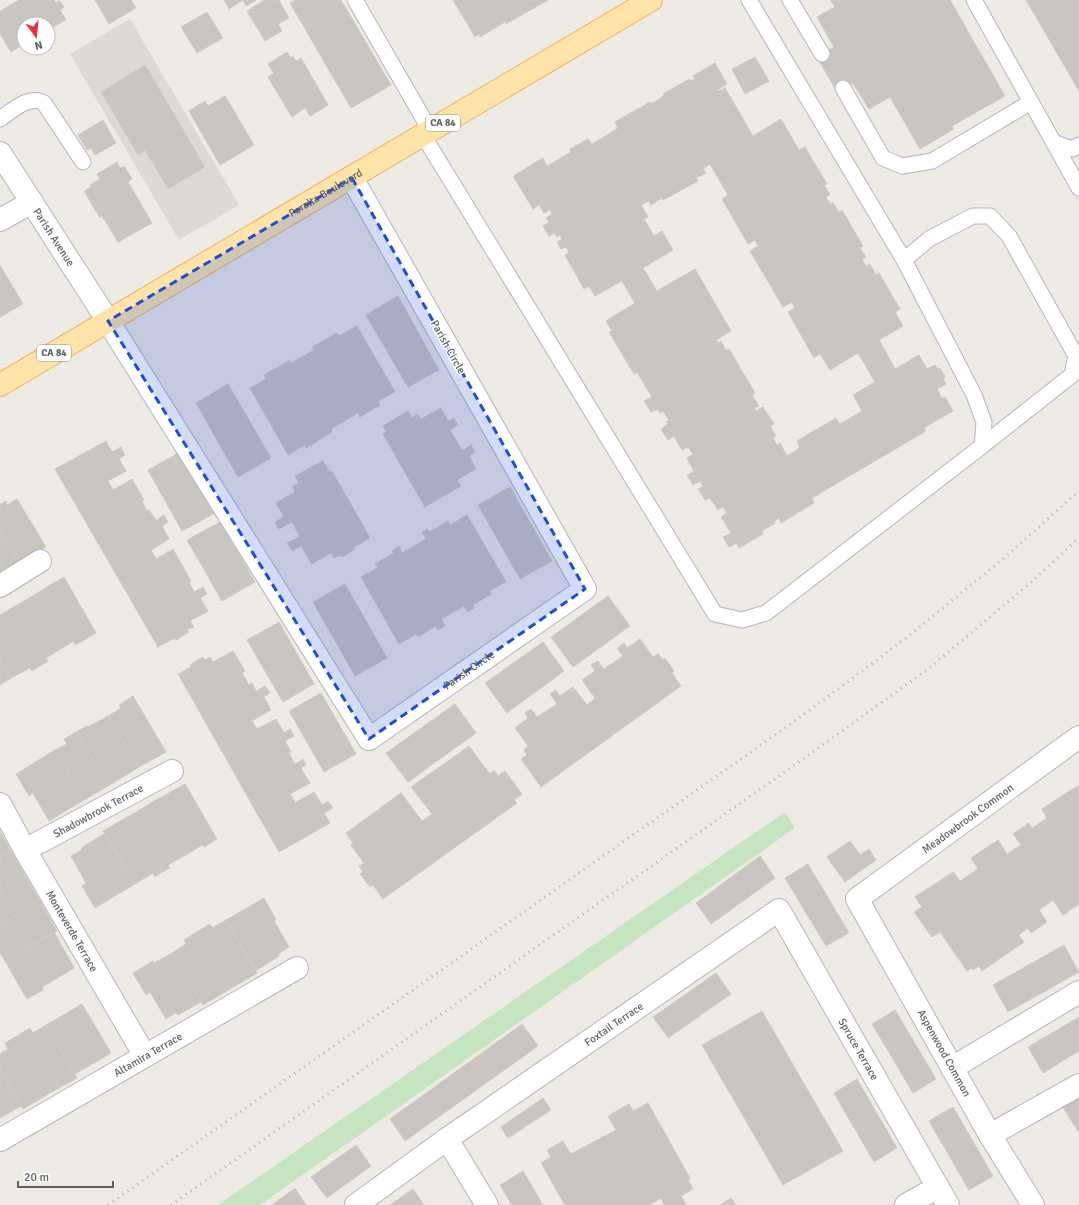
<svg xmlns="http://www.w3.org/2000/svg" width="1079" height="1205" font-family="Signika,sans-serif">
<style>
.education{fill:#dedad2}
.green{fill:#c6e6c1}
.building{fill:#c9c5c0;stroke:#d3cbc2;fill-rule:evenodd}
.lines{fill:none;stroke-linecap:round;stroke-linejoin:round}
.service-casing{stroke:#b1b6b9;stroke-width:17}
.minor-casing{stroke:#b1b6b9;stroke-width:24}
.primary-casing{stroke:#f0b05c;stroke-width:24}
.service{stroke:#fff;stroke-width:15}
.minor{stroke:#fff;stroke-width:22}
.primary{stroke:#fee4a9;stroke-width:22}
.rail{stroke:#b1b2b2;stroke-width:3;stroke-dasharray:1 5;stroke-linecap:butt}
.marked{fill:#1d4ed8;fill-opacity:0.2;stroke:#1d4ed8;stroke-width:3;stroke-dasharray:8 5;stroke-linejoin:round}
.labels{text-anchor:middle;dominant-baseline:central;stroke-width:3;stroke-linejoin:round;paint-order:stroke}
.shield{fill:#fff;stroke:#8d9092;stroke-width:1}
.shield-label{font-size:10px;font-weight:bold;fill:#5c6164}
.street-label{font-size:11px;fill:#5c6164;stroke:#fff}
</style>
<rect width="100%" height="100%" fill="#eeeae4"/>
<!-- education -->
<path class="education" d="M 130,19 L 239,205 L 179,240 L 70,54 Z"/>
<!-- green -->
<path class="green" d="M 785,812 L 795,828 L 260,1205 L 218,1205 Z"/>
<!-- building -->
<path class="building" d="M 19,0 L 54,0 L 56,3 L 60,1 L 64,7 L 60,10 L 66,20 L 48,30 L 48,24 L 24,24 L 24,44 L 11,52 L 0,34 L 0,11 Z
M 95,0 L 131,0 L 136,8 L 109,24 Z
M 224,0 L 256,0 L 246,6 L 243,0 L 229,9 Z
M 265,0 L 279,0 L 289,18 L 278,24 L 282,31 L 265,41 L 247,11 Z
M 296,0 L 341,0 L 391,85 L 351,108 L 290,3 Z
M 453,0 L 548,0 L 506,24 L 505,22 L 480,37 L 479,34 L 475,37 Z
M 830,0 L 950,0 L 1005,96 L 952,126 L 954,129 L 920,149 L 890,97 L 869,109 L 853,83 L 837,92 L 817,57 L 834,47 L 817,17 L 835,7 Z
M 1026,0 L 1079,0 L 1079,91 Z
M 207,12 L 223,38 L 197,53 L 181,27 Z
M 287,52 L 291,58 L 293,56 L 296,61 L 301,58 L 328,105 L 310,116 L 305,108 L 292,117 L 268,77 L 274,73 L 268,64 Z
M 755,57 L 769,81 L 745,94 L 732,69 Z
M 715,63 L 727,84 L 717,90 L 719,91 L 725,88 L 753,136 L 781,119 L 799,150 L 805,147 L 827,184 L 824,185 L 830,195 L 826,197 L 830,204 L 833,203 L 839,212 L 842,210 L 863,246 L 860,248 L 866,257 L 862,259 L 866,266 L 870,264 L 876,275 L 879,273 L 900,309 L 895,312 L 903,326 L 879,340 L 895,369 L 919,355 L 927,369 L 935,365 L 938,369 L 940,368 L 945,377 L 943,378 L 946,384 L 937,389 L 942,399 L 945,397 L 953,411 L 924,428 L 926,431 L 812,498 L 814,503 L 781,523 L 779,518 L 774,521 L 775,523 L 762,531 L 763,534 L 739,548 L 737,543 L 729,547 L 723,537 L 731,533 L 721,517 L 727,513 L 723,507 L 718,510 L 710,498 L 705,500 L 698,489 L 703,486 L 700,481 L 693,485 L 687,475 L 694,471 L 687,458 L 693,454 L 688,447 L 682,450 L 674,436 L 668,440 L 661,429 L 668,424 L 666,422 L 669,420 L 663,411 L 660,413 L 658,409 L 651,412 L 644,401 L 652,397 L 637,372 L 634,374 L 609,332 L 612,331 L 606,321 L 635,303 L 622,281 L 595,296 L 589,286 L 584,289 L 565,255 L 569,252 L 566,247 L 561,249 L 557,242 L 562,239 L 560,235 L 557,237 L 555,233 L 549,236 L 543,226 L 549,222 L 546,218 L 552,214 L 550,210 L 544,213 L 539,205 L 533,209 L 513,176 L 543,158 L 547,166 L 571,152 L 570,149 L 588,139 L 592,144 L 618,128 L 615,122 L 650,102 L 651,104 L 664,96 L 663,94 L 689,79 L 690,81 L 695,79 L 693,76 ZM 710,164 L 728,195 L 722,199 L 748,244 L 755,240 L 758,246 L 750,251 L 783,307 L 792,302 L 795,308 L 788,312 L 814,358 L 820,354 L 830,370 L 858,353 L 875,382 L 853,395 L 862,411 L 840,424 L 836,418 L 797,441 L 800,448 L 787,456 L 780,443 L 777,445 L 773,438 L 776,436 L 770,426 L 774,424 L 763,407 L 756,411 L 754,408 L 759,406 L 752,395 L 755,393 L 729,349 L 726,351 L 721,341 L 718,343 L 716,340 L 731,331 L 695,269 L 657,291 L 643,268 L 673,250 L 662,231 L 654,236 L 644,219 L 648,217 L 641,205 L 649,201 L 651,205 L 662,198 L 663,200 L 698,181 L 696,178 L 706,173 L 703,169 Z
M 145,65 L 205,167 L 168,189 L 145,150 L 138,155 L 101,92 Z
M 225,96 L 254,145 L 220,165 L 189,111 L 205,101 L 208,106 Z
M 103,120 L 116,143 L 95,155 L 91,148 L 87,150 L 78,135 Z
M 117,162 L 120,168 L 124,166 L 132,179 L 128,182 L 152,223 L 118,242 L 102,216 L 100,218 L 84,191 L 91,187 L 90,185 L 100,179 L 97,174 Z
M 0,265 L 23,304 L 0,317 Z
M 398,296 L 439,370 L 408,387 L 366,315 Z
M 357,326 L 395,392 L 378,401 L 380,405 L 360,417 L 358,413 L 331,429 L 332,432 L 306,448 L 305,445 L 288,455 L 250,388 L 266,379 L 264,375 L 290,360 L 291,363 L 314,350 L 312,347 L 337,333 L 339,336 Z
M 228,384 L 271,458 L 238,477 L 196,403 Z
M 441,408 L 448,421 L 454,418 L 458,425 L 450,430 L 462,451 L 471,445 L 475,452 L 469,456 L 476,469 L 457,480 L 461,486 L 425,507 L 383,434 L 386,432 L 383,426 L 408,411 L 412,418 L 418,414 L 421,419 Z
M 106,441 L 112,452 L 121,447 L 125,455 L 119,459 L 126,471 L 108,481 L 113,490 L 132,479 L 144,500 L 142,501 L 147,511 L 149,510 L 156,520 L 164,515 L 168,522 L 162,526 L 169,539 L 151,550 L 156,559 L 173,549 L 191,581 L 189,583 L 194,592 L 203,587 L 207,594 L 200,598 L 208,611 L 190,621 L 194,627 L 187,630 L 189,632 L 176,640 L 175,638 L 158,647 L 55,469 Z
M 180,452 L 215,513 L 182,531 L 148,470 Z
M 323,461 L 330,472 L 332,471 L 370,538 L 354,547 L 355,549 L 342,557 L 340,555 L 334,558 L 331,553 L 312,564 L 301,546 L 292,551 L 287,543 L 300,537 L 292,522 L 279,529 L 275,522 L 284,517 L 276,503 L 295,492 L 293,487 L 299,483 L 295,476 Z
M 510,487 L 552,561 L 520,579 L 478,505 Z
M 17,499 L 46,547 L 19,563 L 0,530 L 0,504 L 6,501 L 7,505 Z
M 467,515 L 506,582 L 489,591 L 491,594 L 473,605 L 474,608 L 468,612 L 464,606 L 441,619 L 445,626 L 438,630 L 436,626 L 418,637 L 416,634 L 399,644 L 361,577 L 378,568 L 375,564 L 394,553 L 392,551 L 399,546 L 402,553 L 426,539 L 422,532 L 428,529 L 429,532 L 448,521 L 450,525 Z
M 220,522 L 255,582 L 222,601 L 187,540 Z
M 0,530 L 19,563 L 0,574 Z
M 64,577 L 96,633 L 75,645 L 74,641 L 59,650 L 29,598 Z
M 345,584 L 387,658 L 355,676 L 313,602 Z
M 608,596 L 630,626 L 573,667 L 551,637 Z
M 29,598 L 59,650 L 46,658 L 48,661 L 40,666 L 7,611 Z
M 7,611 L 40,666 L 32,671 L 30,668 L 11,678 L 0,659 L 0,615 Z
M 279,622 L 314,684 L 283,702 L 247,640 Z
M 640,639 L 653,657 L 658,654 L 663,660 L 665,658 L 674,671 L 672,673 L 681,686 L 541,787 L 521,759 L 527,755 L 524,750 L 528,746 L 515,728 L 528,718 L 525,713 L 531,709 L 537,717 L 557,704 L 550,694 L 556,690 L 560,696 L 573,687 L 587,705 L 595,698 L 582,680 L 595,671 L 591,665 L 598,661 L 604,669 L 623,656 L 617,648 L 624,643 L 627,648 Z
M 543,642 L 564,671 L 507,713 L 485,683 Z
M 233,651 L 245,671 L 242,673 L 249,685 L 252,683 L 256,691 L 265,686 L 270,693 L 264,697 L 271,710 L 252,721 L 257,729 L 276,719 L 284,733 L 290,729 L 294,736 L 285,741 L 291,752 L 289,753 L 295,764 L 303,759 L 306,765 L 301,768 L 310,783 L 290,794 L 295,803 L 314,792 L 322,805 L 328,801 L 333,808 L 324,813 L 330,823 L 279,852 L 178,674 L 191,667 L 190,665 L 203,657 L 205,660 L 210,657 L 213,662 Z
M 0,659 L 11,678 L 0,685 Z
M 321,693 L 356,754 L 324,772 L 289,711 Z
M 133,696 L 166,752 L 139,767 L 108,716 L 121,708 L 119,705 Z
M 455,704 L 476,733 L 408,782 L 386,753 Z
M 108,716 L 139,767 L 108,786 L 76,732 L 87,726 L 88,727 Z
M 76,732 L 108,786 L 84,800 L 55,750 L 67,744 L 64,739 Z
M 469,746 L 490,774 L 494,770 L 498,776 L 505,771 L 522,794 L 514,800 L 517,803 L 383,899 L 373,885 L 370,887 L 360,874 L 363,872 L 359,866 L 364,863 L 351,845 L 353,843 L 346,833 L 401,793 L 422,821 L 432,814 L 411,787 Z
M 55,750 L 84,800 L 49,821 L 33,793 L 29,796 L 16,774 Z
M 185,784 L 217,839 L 204,847 L 202,845 L 189,853 L 158,799 Z
M 1079,785 L 1079,904 L 1063,915 L 1053,900 L 1039,910 L 1047,922 L 1031,933 L 1028,928 L 1019,935 L 1024,942 L 982,971 L 979,966 L 973,970 L 972,968 L 967,971 L 940,932 L 932,937 L 914,912 L 922,907 L 915,897 L 953,872 L 960,881 L 978,869 L 971,858 L 998,840 L 1007,854 L 1021,845 L 1013,834 L 1029,823 L 1032,828 L 1047,818 L 1042,809 Z
M 158,799 L 189,853 L 168,865 L 170,868 L 162,872 L 129,816 Z
M 129,816 L 162,872 L 155,877 L 153,873 L 135,884 L 103,831 Z
M 0,832 L 11,851 L 0,857 Z
M 104,834 L 135,884 L 95,908 L 82,886 L 86,883 L 71,856 L 82,850 L 81,848 Z
M 850,841 L 860,855 L 869,849 L 876,860 L 845,882 L 827,857 Z
M 11,851 L 26,877 L 0,891 L 0,857 Z
M 760,856 L 775,878 L 711,924 L 696,903 Z
M 808,864 L 849,933 L 826,946 L 785,878 Z
M 26,877 L 40,901 L 0,925 L 0,891 Z
M 264,898 L 276,920 L 274,921 L 289,947 L 278,954 L 279,956 L 255,971 L 226,920 Z
M 40,901 L 57,931 L 5,961 L 0,953 L 0,925 Z
M 226,920 L 257,973 L 230,989 L 197,932 L 210,924 L 212,928 Z
M 54,932 L 74,968 L 42,987 L 43,990 L 27,999 L 5,961 Z
M 197,932 L 230,989 L 203,1005 L 172,953 L 186,944 L 184,940 Z
M 1064,945 L 1079,972 L 1008,1012 L 993,985 Z
M 172,953 L 201,1002 L 178,1015 L 176,1013 L 166,1019 L 150,992 L 146,995 L 133,973 L 153,961 L 154,963 Z
M 716,973 L 731,994 L 668,1038 L 653,1017 Z
M 82,1004 L 111,1053 L 75,1074 L 46,1025 Z
M 895,1010 L 936,1079 L 913,1093 L 872,1024 Z
M 762,1011 L 843,1151 L 783,1185 L 702,1045 Z
M 1079,1017 L 1079,1051 L 1043,1073 L 1028,1047 Z
M 522,1024 L 538,1046 L 405,1141 L 390,1119 Z
M 46,1025 L 77,1078 L 50,1093 L 17,1036 L 30,1028 L 33,1033 Z
M 17,1036 L 50,1093 L 23,1109 L 0,1069 L 0,1054 L 8,1049 L 5,1043 Z
M 0,1069 L 21,1106 L 0,1118 Z
M 857,1079 L 897,1148 L 874,1162 L 834,1093 Z
M 543,1098 L 551,1110 L 508,1138 L 501,1127 Z
M 1079,1098 L 1079,1133 L 1063,1107 Z
M 648,1103 L 690,1178 L 688,1180 L 693,1189 L 681,1196 L 686,1204 L 683,1205 L 664,1205 L 661,1198 L 649,1205 L 565,1205 L 541,1163 L 551,1157 L 547,1150 L 563,1141 L 571,1154 L 616,1130 L 608,1116 L 629,1104 L 633,1111 Z
M 953,1107 L 993,1176 L 969,1190 L 929,1121 Z
M 356,1145 L 371,1166 L 327,1198 L 311,1177 Z
M 523,1171 L 543,1205 L 512,1205 L 500,1185 Z
M 295,1188 L 306,1205 L 272,1205 Z
M 413,1189 L 424,1205 L 390,1205 Z
M 731,1198 L 736,1205 L 720,1205 Z"/>
<g class="lines">
<defs>
<path id="service" d="M 355,0 L 430,130
M 749,0 L 904,260
M 790,0 L 822,54
M 974,0 L 1079,188
M 843,88 L 883,158 L 902,166 L 932,161 L 1031,102
M 0,119 C 12,111 29,94 44,103 L 83,162
M 423,135 L 715,614 L 742,620 L 766,613 L 982,446 L 984,422 L 974,395 L 904,260 L 929,239 L 973,216 L 990,216 L 1009,236 L 1076,356 L 1072,375 L 982,446
M 1053,142 L 1072,149 L 1079,145"/>
<g id="minor">
<path id="s1" d="M 0,153 L 108,321 L 369,739 L 585,589 L 352,178"/>
<path d="M 0,220 L 32,202"/>
<path d="M 0,586 L 40,561"/>
<path id="s2" d="M 0,804 L 25,850 L 145,1056"/>
<path id="s3" d="M 25,850 L 172,771"/>
<path d="M 952,1068 L 1079,992"/>
<path d="M 990,1135 L 1079,1085"/>
<path d="M 447,1139 L 487,1205"/>
<path id="s4" d="M 0,1140 L 297,968"/>
<path id="s5" d="M 356,1205 L 447,1139 L 779,910 L 948,1205"/>
<path d="M 906,1205 L 938,1187"/>
<path id="s6" d="M 1033,1205 L 990,1135 L 857,899 L 1079,737"/>
</g>
<g id="primary">
<path id="s7" d="M 0,385 L 651,0"/>
</g>
</defs>
<!-- service casing -->
<use href="#service" class="service-casing"/>
<!-- minor casing -->
<use href="#minor" class="minor-casing"/>
<!-- primary casing -->
<use href="#primary" class="primary-casing"/>
<!-- service -->
<use href="#service" class="service"/>
<!-- minor -->
<use href="#minor" class="minor"/>
<!-- primary -->
<use href="#primary" class="primary"/>
<!-- rail -->
<path class="rail" d="M 108,1205 L 799,718 L 905,639 L 1004,558 L 1079,491
M 171,1205 L 820,747 L 928,669 L 1028,585 L 1079,538"/>
</g>
<!-- marked area -->
<path class="marked" d="M 352,178 L 585,589 L 369,739 L 108,321 Z"/>
<g class="labels">
<!-- shield labels -->
<g class="shield">
<rect x="426" y="115" width="34" height="16" rx="3"/>
<rect x="37" y="345" width="34" height="16" rx="3"/>
</g>
<g class="shield-label">
<text x="443" y="123">CA 84</text>
<text x="54" y="353">CA 84</text>
</g>
<!-- street labels -->
<g class="street-label">
<text stroke="none"><textPath href="#s7" startOffset="378">Peralta Boulevard</textPath></text>
<text stroke="none"><textPath href="#s1" startOffset="100">Parish Avenue</textPath></text>
<text transform="translate(448 347) rotate(61)">Parish Circle</text>
<text stroke="none"><textPath href="#s1" startOffset="814">Parish Circle</textPath></text>
<text stroke="none"><textPath href="#s3" startOffset="83">Shadowbrook Terrace</textPath></text>
<text stroke="none"><textPath href="#s6" startOffset="490">Meadowbrook Common</textPath></text>
<text stroke="none"><textPath href="#s2" startOffset="146">Monteverde Terrace</textPath></text>
<text stroke="none"><textPath href="#s5" startOffset="315">Foxtail Terrace</textPath></text>
<text stroke="none"><textPath href="#s5" startOffset="676">Spruce Terrace</textPath></text>
<text transform="translate(944 1053) rotate(61)">Aspenwood Common</text>
<text stroke="none"><textPath href="#s4" startOffset="171">Altamira Terrace</textPath></text>
</g>
</g>
<!-- north arrow -->
<g transform="translate(36 36) rotate(164)"><circle r="19" fill="#ffffff" stroke="#bec0c1"/>
<path d="M0-3L7 15L0 10L-7 15Z" fill="#e7313e"/>
<text y="-6" font-size="11" font-weight="bold" text-anchor="middle" fill="#5c6164">N</text>
</g>
<!-- scale -->
<path d="M18 1181v6h95v-6" fill="none" stroke="#5c6164" stroke-width="2"/>
<text x="24" y="1181" font-size="12" fill="#5c6164" stroke="#ffffff" stroke-width="3" paint-order="stroke">20 m</text>
</svg>
